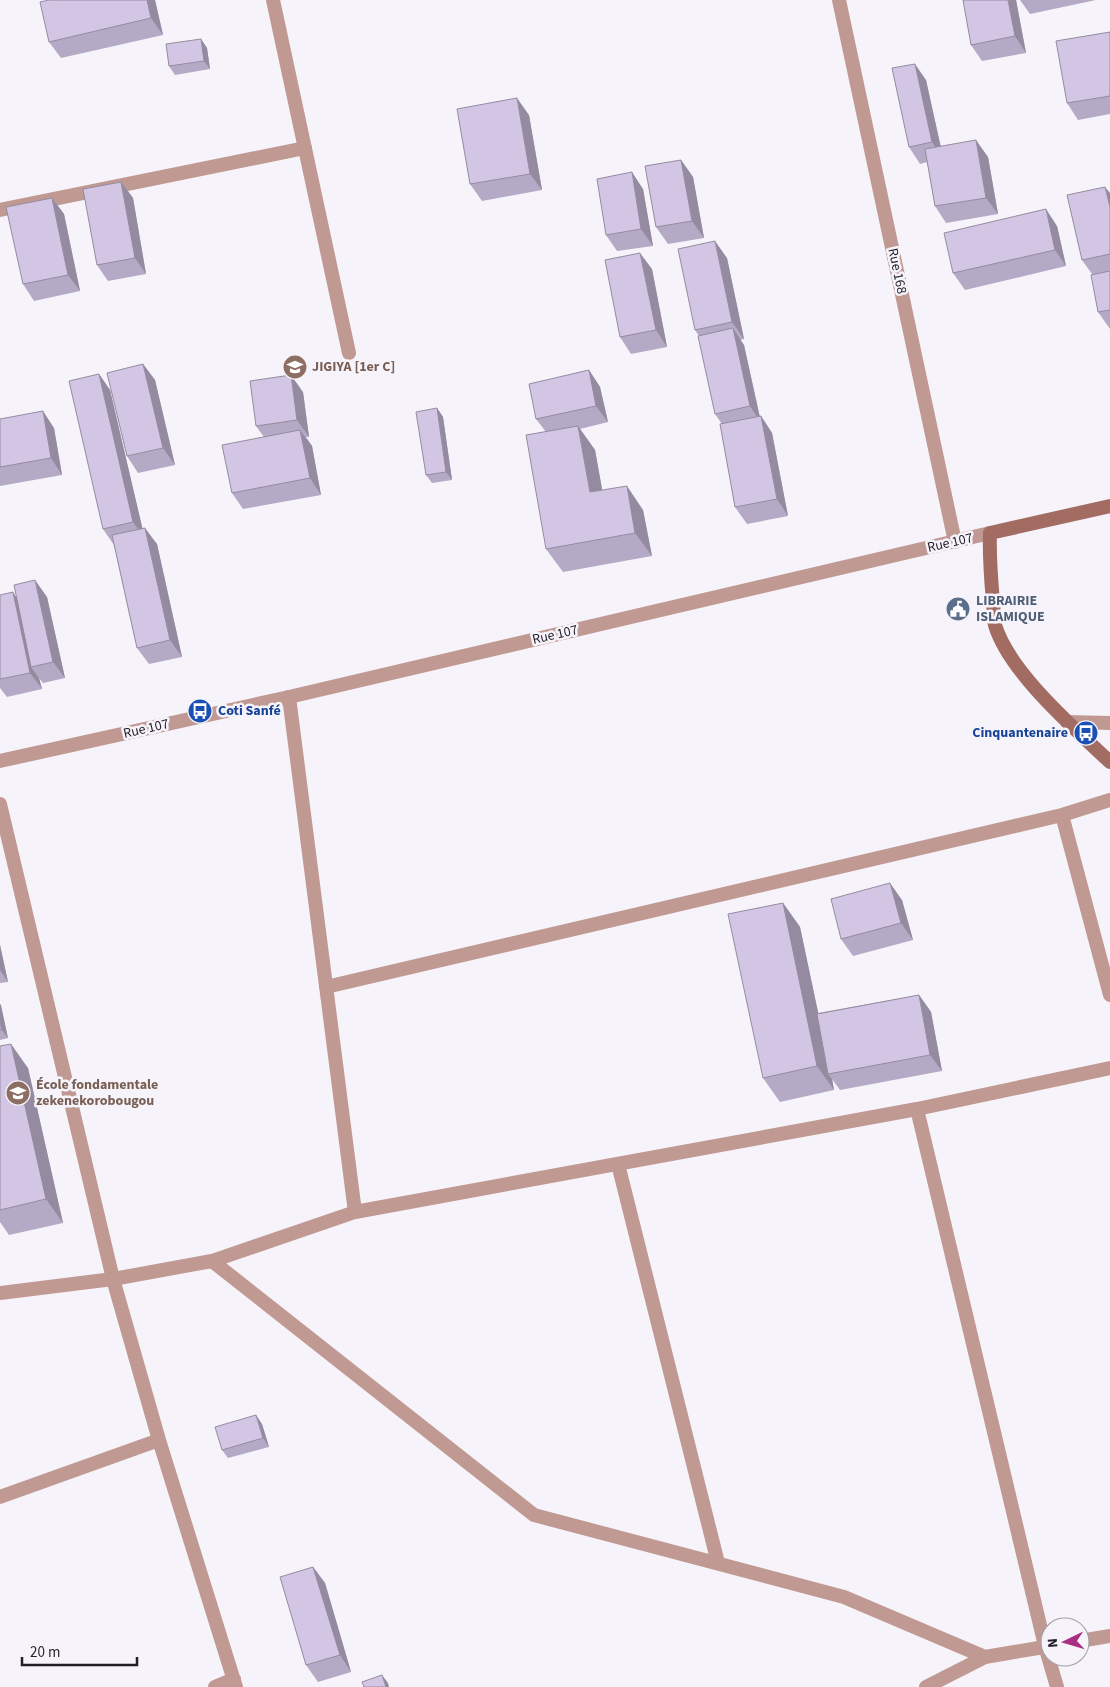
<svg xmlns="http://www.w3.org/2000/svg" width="1110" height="1687" font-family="'Source Sans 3',sans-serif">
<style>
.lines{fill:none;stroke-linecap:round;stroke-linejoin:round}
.pedestrian{stroke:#c09992;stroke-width:14}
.minor{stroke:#c09992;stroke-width:14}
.tertiary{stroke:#c09992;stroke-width:14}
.secondary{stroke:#a36c63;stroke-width:14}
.wall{fill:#b5aac5}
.shaded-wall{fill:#948ba0}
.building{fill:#d3c6e5;stroke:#948ba0}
.labels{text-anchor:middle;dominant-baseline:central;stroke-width:5;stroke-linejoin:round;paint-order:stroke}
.street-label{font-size:14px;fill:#221d29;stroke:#f6f4fa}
.education-label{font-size:14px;font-weight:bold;fill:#785e54;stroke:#f6f4fa;text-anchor:start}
.service-label{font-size:14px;font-weight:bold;fill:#4e5e75;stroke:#f6f4fa;text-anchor:start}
.transit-label{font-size:14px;font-weight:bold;fill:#164399;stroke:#f6f4fa;text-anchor:start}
</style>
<rect width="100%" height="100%" fill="#f6f4fa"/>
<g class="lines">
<!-- pedestrian -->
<path class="pedestrian" d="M 0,210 L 305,148"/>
<!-- minor -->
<path class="minor" d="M 273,0 L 349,353
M 839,0 L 955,542
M 289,697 L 355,1212
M 1067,722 L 1110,723
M 0,804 L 113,1279 L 159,1440 L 236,1687
M 1062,815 L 1110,995
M 326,987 L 1062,815 L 1110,800
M 917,1109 L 1045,1646 L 1057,1687
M 618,1164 L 718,1563
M 212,1261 L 534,1515 L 844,1597 L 985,1657 L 1050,1646
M 0,1293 L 113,1279 L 212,1261 L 355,1212 L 917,1109 L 1110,1068
M 0,1497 L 159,1440
M 1080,1641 L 1110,1636
M 215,1687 L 234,1679
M 926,1687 L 985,1657"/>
<!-- tertiary -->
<path class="tertiary" d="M 0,761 L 289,697 L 990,533"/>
<!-- secondary -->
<path class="secondary" d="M 1110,506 L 990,533 C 989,557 991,579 993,602 C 994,609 993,618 995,625 C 1009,672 1074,728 1110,762"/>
</g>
<!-- wall -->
<path class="wall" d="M 155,0 L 163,35 L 61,58 L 49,42 Z
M 1016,0 L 1026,53 L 982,61 L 971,45 Z
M 1020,0 L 1096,0 L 1030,14 Z
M 1110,32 L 1110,114 L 1078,120 L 1067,103 Z
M 201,39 L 207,48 L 210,69 L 175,75 L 169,66 Z
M 926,80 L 941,147 L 988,157 L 998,214 L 946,223 L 935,206 L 927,162 L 920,164 L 909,147 Z
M 529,115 L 542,190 L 482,201 L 470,184 Z
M 681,160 L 693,177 L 704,238 L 668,244 L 656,227 Z
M 121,182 L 133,198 L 146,274 L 108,281 L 97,265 Z
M 643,189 L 653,246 L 617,251 L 606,235 Z
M 1110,193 L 1110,329 L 1098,312 L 1092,274 L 1082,260 Z
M 52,198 L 64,214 L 80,291 L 34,301 L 23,284 Z
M 1057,226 L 1066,266 L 965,290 L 953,273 Z
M 727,258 L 744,339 L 740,340 L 744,345 L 760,417 L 761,416 L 772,433 L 788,516 L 747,524 L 735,507 L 722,424 L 715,414 L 699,336 L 695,330 Z
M 652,269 L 667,347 L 631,354 L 620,337 Z
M 143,364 L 155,380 L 175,465 L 138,473 L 127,456 Z
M 589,370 L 600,387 L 608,422 L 580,429 L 595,450 L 602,490 L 643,510 L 652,556 L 563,572 L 546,549 L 546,432 L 536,419 Z
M 99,374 L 110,390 L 142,528 L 157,544 L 182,657 L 149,664 L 137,648 L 114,545 L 103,529 Z
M 303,392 L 309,437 L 306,437 L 312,446 L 321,495 L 243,509 L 232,493 L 264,437 L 256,426 Z
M 437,408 L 443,417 L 452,480 L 432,483 L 426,475 Z
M 0,419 L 54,428 L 62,475 L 0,486 Z
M 0,595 L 17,598 L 47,597 L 65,678 L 43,683 L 39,678 L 42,689 L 7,697 L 0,688 Z
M 902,900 L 913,940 L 853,956 L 841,939 Z
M 783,903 L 800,927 L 818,1013 L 919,995 L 931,1012 L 942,1071 L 840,1090 L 832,1079 L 834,1090 L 780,1102 L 763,1078 Z
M 0,945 L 8,982 L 0,983 Z
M 0,1004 L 8,1038 L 0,1040 Z
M 0,1046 L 28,1068 L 63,1223 L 9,1235 L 0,1222 Z
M 262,1424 L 269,1447 L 228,1458 L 222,1450 Z
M 313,1567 L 325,1583 L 351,1672 L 318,1682 L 306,1665 Z"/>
<!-- shaded-wall -->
<path class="shaded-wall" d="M 147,0 L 155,0 L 163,35 L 151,18 Z
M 1008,0 L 1016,0 L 1026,53 L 1015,36 Z
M 201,39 L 207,48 L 210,69 L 204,61 Z
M 915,64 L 926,80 L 943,158 L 932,142 Z
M 517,98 L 529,115 L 542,190 L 530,174 Z
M 976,140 L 988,157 L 998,214 L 986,198 Z
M 681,160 L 693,177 L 704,238 L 692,221 Z
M 632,172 L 643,189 L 653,246 L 641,229 Z
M 121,182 L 133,198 L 146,274 L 135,258 Z
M 1105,187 L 1110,193 L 1110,207 Z
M 52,198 L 64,214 L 80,291 L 68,275 Z
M 1046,209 L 1057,226 L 1066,266 L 1055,250 Z
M 715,241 L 727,258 L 744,339 L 732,322 Z
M 640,253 L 652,269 L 667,347 L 656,330 Z
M 733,328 L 744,345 L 761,423 L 750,406 Z
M 143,364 L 155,380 L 175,465 L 163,448 Z
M 589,370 L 600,387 L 608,422 L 596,406 Z
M 99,374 L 110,390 L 145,539 L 133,522 Z
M 291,375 L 303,392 L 309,437 L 297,420 Z
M 437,408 L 443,417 L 452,480 L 446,472 Z
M 43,411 L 54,428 L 62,475 L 51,458 Z
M 761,416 L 772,433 L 788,516 L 777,499 Z
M 578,426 L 595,450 L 607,516 L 590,492 Z
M 300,430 L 312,446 L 321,495 L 310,478 Z
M 627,486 L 643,510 L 652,556 L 635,533 Z
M 145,528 L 157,544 L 182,657 L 170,640 Z
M 35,580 L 47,597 L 65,678 L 53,662 Z
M 13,592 L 24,609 L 31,667 L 39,678 L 42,689 L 30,673 Z
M 890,883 L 902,900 L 913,940 L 901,923 Z
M 783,903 L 800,927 L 831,1073 L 828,1074 L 832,1079 L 834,1090 L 817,1066 Z
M 0,945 L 8,982 L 0,970 Z
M 919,995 L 931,1012 L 942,1071 L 930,1055 Z
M 0,1004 L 1,1005 L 8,1038 L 2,1030 L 0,1021 Z
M 11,1044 L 28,1068 L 63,1223 L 46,1199 Z
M 256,1415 L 262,1424 L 269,1447 L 263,1438 Z
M 313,1567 L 325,1583 L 351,1672 L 340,1655 Z
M 382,1675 L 388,1683 L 389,1687 L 386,1687 Z"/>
<!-- building -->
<path class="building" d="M 49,0 L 147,0 L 151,18 L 49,42 L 40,2 Z
M 963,0 L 1008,0 L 1015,36 L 971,45 Z
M 1110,32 L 1110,96 L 1067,103 L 1056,41 Z
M 201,39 L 204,61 L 169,66 L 166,44 Z
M 915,64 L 932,142 L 909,147 L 892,68 Z
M 517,98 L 530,174 L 470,184 L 457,109 Z
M 976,140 L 986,198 L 935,206 L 925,149 Z
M 681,160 L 692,221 L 656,227 L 645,166 Z
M 632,172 L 641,229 L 606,235 L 597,179 Z
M 121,182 L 135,258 L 97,265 L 83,189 Z
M 1105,187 L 1110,207 L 1110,254 L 1082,260 L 1067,195 Z
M 52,198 L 68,275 L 23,284 L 6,207 Z
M 1046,209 L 1055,250 L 953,273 L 944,233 Z
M 715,241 L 732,322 L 695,330 L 678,249 Z
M 640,253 L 656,330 L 620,337 L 605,260 Z
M 1110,271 L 1110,310 L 1098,312 L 1091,275 Z
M 733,328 L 750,406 L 715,414 L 698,336 Z
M 143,364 L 163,448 L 127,456 L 107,373 Z
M 589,370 L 596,406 L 536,419 L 529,384 Z
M 99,374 L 133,522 L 103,529 L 69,381 Z
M 291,375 L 297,420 L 256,426 L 250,381 Z
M 437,408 L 446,472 L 426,475 L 416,412 Z
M 43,411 L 51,458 L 0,467 L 0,419 Z
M 761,416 L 777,499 L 735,507 L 720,424 Z
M 578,426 L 590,492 L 627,486 L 635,533 L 546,549 L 526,435 Z
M 300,430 L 310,478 L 232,493 L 222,445 Z
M 145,528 L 170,640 L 137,648 L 112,535 Z
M 35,580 L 53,662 L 31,667 L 14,585 Z
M 13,592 L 30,673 L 0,679 L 0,595 Z
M 890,883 L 901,923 L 841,939 L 831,899 Z
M 783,903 L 817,1066 L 763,1078 L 728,914 Z
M 919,995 L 930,1055 L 828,1074 L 817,1014 Z
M 0,1021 L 2,1030 L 0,1030 Z
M 11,1044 L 46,1199 L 0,1210 L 0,1046 Z
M 256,1415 L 263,1438 L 222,1450 L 215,1427 Z
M 313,1567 L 340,1655 L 306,1665 L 280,1577 Z
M 382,1675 L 386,1687 L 364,1687 L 362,1682 Z"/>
<!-- icons -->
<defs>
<symbol id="school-disc" viewBox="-11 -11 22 22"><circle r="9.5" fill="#8d6e63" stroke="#f6f4fa"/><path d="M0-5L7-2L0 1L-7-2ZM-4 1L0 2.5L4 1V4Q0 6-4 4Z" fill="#fff"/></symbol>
<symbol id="civic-disc" viewBox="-11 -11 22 22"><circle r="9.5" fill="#5c6f8a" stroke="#f6f4fa"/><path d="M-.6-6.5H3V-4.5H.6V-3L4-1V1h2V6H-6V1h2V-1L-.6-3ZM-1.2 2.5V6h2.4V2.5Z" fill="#fff"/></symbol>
<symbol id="bus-disc" viewBox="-11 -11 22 22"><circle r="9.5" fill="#1a4fb4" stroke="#f6f4fa"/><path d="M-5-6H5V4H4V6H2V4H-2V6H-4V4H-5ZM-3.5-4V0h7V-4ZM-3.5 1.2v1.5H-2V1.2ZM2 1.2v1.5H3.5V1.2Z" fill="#fff"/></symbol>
</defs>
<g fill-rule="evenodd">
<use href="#school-disc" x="281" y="353" width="28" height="28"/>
<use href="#civic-disc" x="944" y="595" width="28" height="28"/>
<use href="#bus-disc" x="186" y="697" width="28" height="28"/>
<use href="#bus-disc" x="1072" y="719" width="28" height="28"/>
<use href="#school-disc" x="4" y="1079" width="28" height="28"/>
</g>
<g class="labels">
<!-- street labels -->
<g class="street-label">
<text transform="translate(897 271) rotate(78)">Rue 168</text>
<text transform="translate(950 543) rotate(-13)">Rue 107</text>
<text transform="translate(555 635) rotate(-13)">Rue 107</text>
<text transform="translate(146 729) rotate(-13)">Rue 107</text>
</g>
<!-- education labels -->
<g class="education-label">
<text x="312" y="367">JIGIYA [1er C]</text>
<text x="36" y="1085">École fondamentale<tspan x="36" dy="16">zekenekorobougou</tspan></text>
</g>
<!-- service labels -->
<g class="service-label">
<text x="976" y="601">LIBRAIRIE<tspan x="976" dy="16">ISLAMIQUE</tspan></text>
</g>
<!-- transit labels -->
<g class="transit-label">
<text x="218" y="711">Coti Sanfé</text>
<text x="1068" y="733" text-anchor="end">Cinquantenaire</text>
</g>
</g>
<!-- north arrow -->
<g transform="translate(1065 1642) rotate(265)"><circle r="24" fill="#f6f4fa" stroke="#a19ea6"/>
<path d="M0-4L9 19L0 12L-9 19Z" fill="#a82f84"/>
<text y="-8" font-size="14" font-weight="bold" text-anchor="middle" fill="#221d29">N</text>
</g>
<!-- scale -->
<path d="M22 1657v8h115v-8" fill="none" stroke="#221d29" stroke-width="2.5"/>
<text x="30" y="1657" font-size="15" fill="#221d29" stroke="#f6f4fa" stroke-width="4" paint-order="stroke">20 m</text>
</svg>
